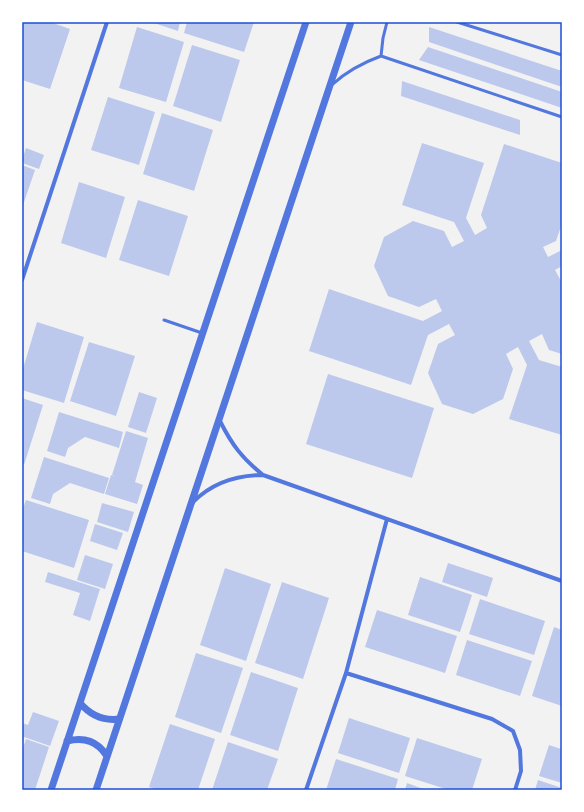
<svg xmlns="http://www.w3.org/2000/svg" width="584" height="812" font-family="'Archivo Narrow',sans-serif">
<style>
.building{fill:#bdc9ec}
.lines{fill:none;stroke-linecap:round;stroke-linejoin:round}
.service{stroke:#5277de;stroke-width:3}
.minor{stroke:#5277de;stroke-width:4}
.tertiary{stroke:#5277de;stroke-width:7}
.neatline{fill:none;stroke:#1d4ed8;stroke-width:1.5}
</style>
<rect width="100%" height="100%" fill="#f2f2f2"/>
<!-- building -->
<path class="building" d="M 22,22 L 50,22 L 70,29 L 50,89 L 22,80 Z
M 151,22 L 180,22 L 178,31 Z
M 187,22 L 254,22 L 244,52 L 184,33 Z
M 137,27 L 184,42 L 166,102 L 119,88 Z
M 429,27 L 562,71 L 562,87 L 429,42 Z
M 192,45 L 240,60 L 221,122 L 173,106 Z
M 428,47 L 562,92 L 562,108 L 419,60 Z
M 402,81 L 520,120 L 520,135 L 401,96 Z
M 108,97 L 155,112 L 139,165 L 91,150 Z
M 162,113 L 213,130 L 194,191 L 143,174 Z
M 422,143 L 484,163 L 466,218 L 475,235 L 487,228 L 481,215 L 504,144 L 562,163 L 562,223 L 556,241 L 543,247 L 548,257 L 562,250 L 562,266 L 555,270 L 561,281 L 562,281 L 562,354 L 549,350 L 542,334 L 529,341 L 539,360 L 562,367 L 562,435 L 509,419 L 527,365 L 518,347 L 506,354 L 513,369 L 503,399 L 473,414 L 442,404 L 428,373 L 438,344 L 455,335 L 449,324 L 428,335 L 411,385 L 309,351 L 329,289 L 423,321 L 442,311 L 436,299 L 419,307 L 388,296 L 374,266 L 384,237 L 413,221 L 444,231 L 452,247 L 464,241 L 454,222 L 402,205 Z
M 26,148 L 44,155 L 39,169 L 22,163 L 22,160 Z
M 22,165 L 35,170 L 22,208 Z
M 79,182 L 125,197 L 106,258 L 61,243 Z
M 138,200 L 188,216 L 169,276 L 119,260 Z
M 37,322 L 84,337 L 64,403 L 22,390 L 22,372 Z
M 89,342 L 135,356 L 116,416 L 70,401 Z
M 328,374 L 434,408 L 412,478 L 306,444 Z
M 139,392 L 157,398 L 146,433 L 128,427 Z
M 22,398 L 43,405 L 24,465 L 22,464 Z
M 59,412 L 123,432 L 119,448 L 85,437 L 68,448 L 65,457 L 47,451 Z
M 126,431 L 148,438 L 135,482 L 143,485 L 137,504 L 105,494 L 111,475 L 117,477 L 112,475 Z
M 44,457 L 109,478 L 104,494 L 70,483 L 53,494 L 50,504 L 31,498 Z
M 26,500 L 89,520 L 74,568 L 22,551 L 22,511 Z
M 102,503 L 134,512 L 128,532 L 97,522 Z
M 95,524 L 123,533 L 117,550 L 90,541 Z
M 85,555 L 113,564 L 105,589 L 77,580 Z
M 448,563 L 493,578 L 487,597 L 442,582 Z
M 225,568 L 271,584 L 246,661 L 200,645 Z
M 48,572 L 100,589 L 90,621 L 73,615 L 80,593 L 45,582 Z
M 420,577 L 472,595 L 460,632 L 408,615 Z
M 282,582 L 329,598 L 303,679 L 255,663 Z
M 480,599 L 545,621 L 534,655 L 469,634 Z
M 377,610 L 457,636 L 445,673 L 365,647 Z
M 554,627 L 562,630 L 562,706 L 532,696 Z
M 467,640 L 532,661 L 520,696 L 456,675 Z
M 196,653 L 243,668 L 221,733 L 175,717 Z
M 251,672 L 298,688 L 278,751 L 230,735 Z
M 33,712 L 59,721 L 50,746 L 24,737 L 22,744 L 22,723 L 28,725 Z
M 349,718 L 410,738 L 399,773 L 338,753 Z
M 170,724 L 215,739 L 198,790 L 158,790 L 149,787 Z
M 417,738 L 482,759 L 472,790 L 449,790 L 405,776 Z
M 26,739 L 49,747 L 35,790 L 22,790 L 22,751 Z
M 228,742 L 278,759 L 267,790 L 212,790 Z
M 549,745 L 561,749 L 562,747 L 562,783 L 539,776 Z
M 336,759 L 398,779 L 395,790 L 326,790 Z
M 538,780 L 562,788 L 562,790 L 535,790 Z
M 407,783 L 426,790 L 405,790 Z"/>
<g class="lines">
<!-- service -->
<path class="service" d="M 457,22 L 562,55
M 381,56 L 383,38 L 387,22
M 333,84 C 347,71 362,63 381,56 L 562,117
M 164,320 L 202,333"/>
<!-- minor -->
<path class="minor" d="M 22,280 L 107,22
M 220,421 C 232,445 242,458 263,475 L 562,581
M 193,502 C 213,482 236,475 263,475
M 346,673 L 492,719 L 513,731 L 520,750 L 521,771 L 515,790
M 306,790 L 346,673 L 387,519"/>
<!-- tertiary -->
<path class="tertiary" d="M 80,703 C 91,716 103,721 119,719
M 67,741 C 85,737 97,741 107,756
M 51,790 L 306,22
M 96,790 L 351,22"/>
</g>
<!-- border -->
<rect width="584" height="812" fill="none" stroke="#ffffff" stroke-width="46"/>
<rect x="23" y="23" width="538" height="766" class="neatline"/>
</svg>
